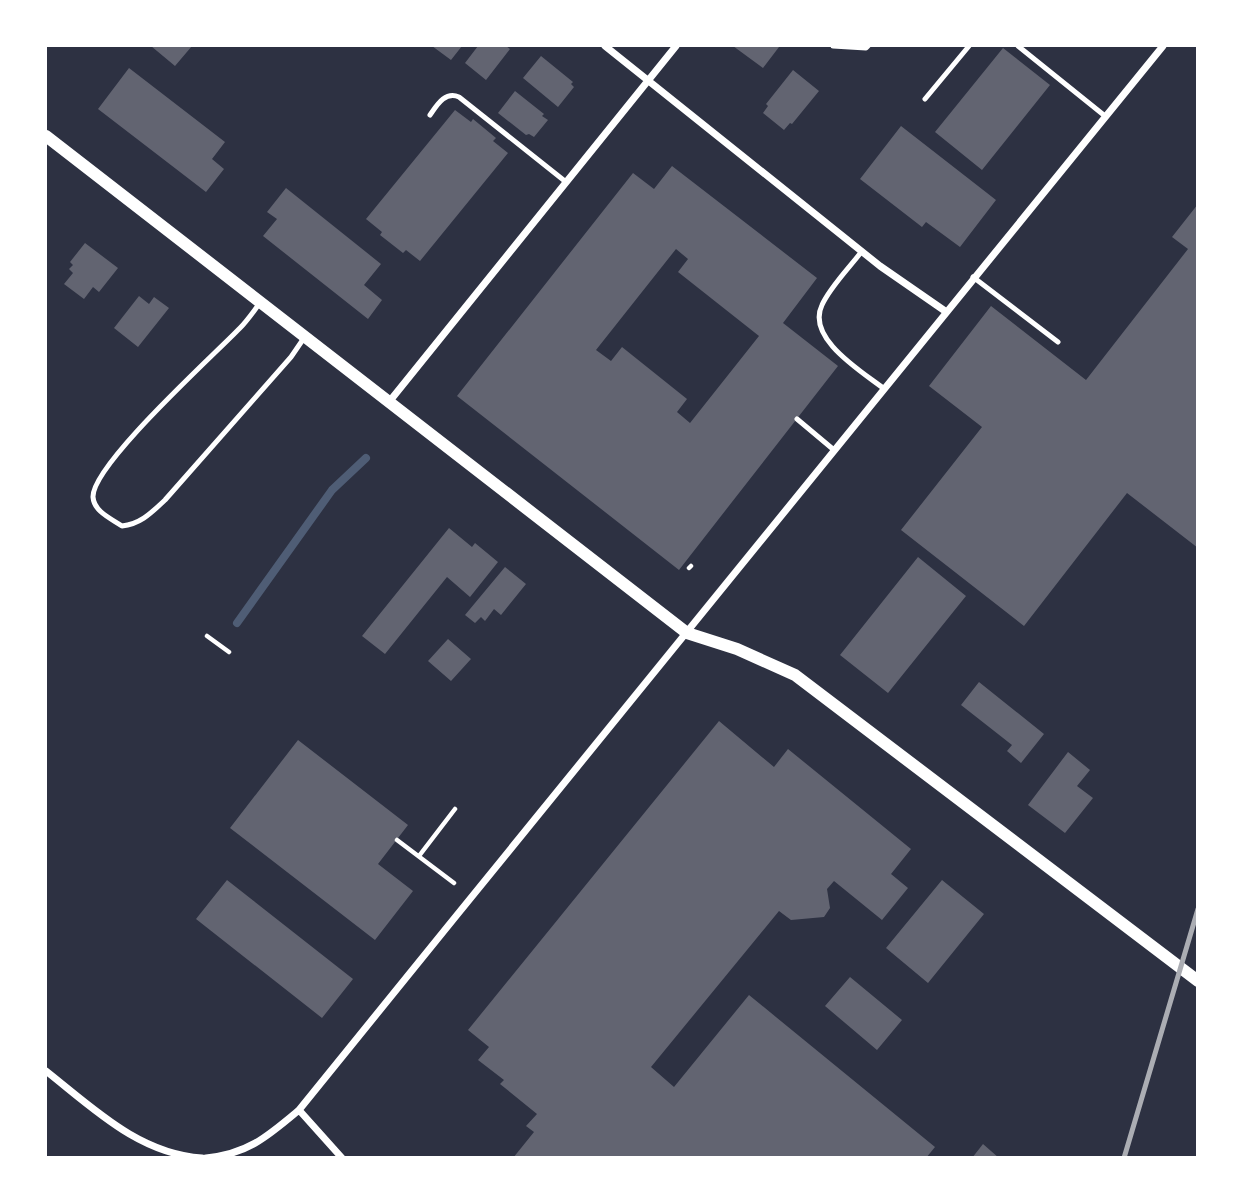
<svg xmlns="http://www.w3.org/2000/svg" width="1243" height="1203" font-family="'IBM Plex Sans',sans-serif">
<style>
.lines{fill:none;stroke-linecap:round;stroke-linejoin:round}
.stream{stroke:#4f5d75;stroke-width:8}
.building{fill:#626471;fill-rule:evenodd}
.path{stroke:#fff;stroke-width:4.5}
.service{stroke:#fff;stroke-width:5}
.minor{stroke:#fff;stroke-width:7}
.tertiary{stroke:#fff;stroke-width:12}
.rail{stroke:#abadb3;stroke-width:5}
</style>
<rect width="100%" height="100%" fill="#2d3142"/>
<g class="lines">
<!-- stream -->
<path class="stream" d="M 237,623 L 332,490 L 366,458"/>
</g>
<!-- building -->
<path class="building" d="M 151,46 L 192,46 L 175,66 Z
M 432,46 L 462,46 L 451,60 Z
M 478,46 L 506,46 L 510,49 L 486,80 L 465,63 Z
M 733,46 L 776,46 L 779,47 L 763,68 Z
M 1003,48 L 1050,85 L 982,170 L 935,132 Z
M 541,56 L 573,82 L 571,84 L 574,87 L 558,107 L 523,78 Z
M 129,68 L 225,142 L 212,159 L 224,169 L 206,192 L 98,109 Z
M 793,70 L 819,91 L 792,124 L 790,123 L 784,130 L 763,113 L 768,106 L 766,104 Z
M 515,91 L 544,114 L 542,116 L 548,120 L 534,137 L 529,134 L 526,135 L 498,113 Z
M 455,110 L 471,122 L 473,119 L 496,138 L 493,141 L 508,153 L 420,261 L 406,250 L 403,253 L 380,235 L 382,232 L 366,219 Z
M 901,126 L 996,200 L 960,247 L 926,222 L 922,227 L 860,179 Z
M 672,166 L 817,278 L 783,323 L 838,366 L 679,570 L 457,396 L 633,173 L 654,189 ZM 676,249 L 688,259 L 678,272 L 759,336 L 690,423 L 677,412 L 687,399 L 622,347 L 611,361 L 596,350 Z
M 286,188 L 381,264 L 364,285 L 382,300 L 368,319 L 263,236 L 277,219 L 267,212 Z
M 1198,204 L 1198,548 L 1127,493 L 1024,626 L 901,530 L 982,427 L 929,386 L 991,306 L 1086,380 L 1188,249 L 1172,237 Z
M 85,243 L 118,268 L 99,292 L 93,287 L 84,299 L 64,284 L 73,273 L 69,269 L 73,265 L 70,262 Z
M 139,296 L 149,304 L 154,297 L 169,308 L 138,347 L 114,328 Z
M 449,528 L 472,547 L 475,543 L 498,562 L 470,597 L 447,577 L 385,654 L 362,636 Z
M 918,557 L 966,596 L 888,693 L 840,655 Z
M 505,567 L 526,584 L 501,615 L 494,609 L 485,621 L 481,617 L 475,623 L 465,615 Z
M 448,639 L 471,659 L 451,681 L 428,661 Z
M 979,682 L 1044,734 L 1021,763 L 1007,751 L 1012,745 L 961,705 Z
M 719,721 L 774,767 L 788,749 L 911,849 L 891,874 L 908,888 L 882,920 L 834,881 L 827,889 L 830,908 L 824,917 L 791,920 L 779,911 L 651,1067 L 674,1087 L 749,995 L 935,1147 L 926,1158 L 513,1158 L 534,1132 L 526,1126 L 537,1114 L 500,1084 L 504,1080 L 478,1060 L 489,1047 L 468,1030 Z
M 298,740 L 408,825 L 378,864 L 413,891 L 375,940 L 230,828 Z
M 1068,752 L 1090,770 L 1077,786 L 1093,798 L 1065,833 L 1028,805 Z
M 227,880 L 353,979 L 322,1018 L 196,919 Z
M 942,880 L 984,914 L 928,983 L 886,948 Z
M 850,977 L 902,1020 L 877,1050 L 825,1006 Z
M 983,1144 L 999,1158 L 972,1158 Z"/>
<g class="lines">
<!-- path -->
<path class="path" d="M 689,568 L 691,566
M 207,636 L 229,652
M 397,840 L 454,883
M 419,856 L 455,809"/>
<!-- service -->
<path class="service" d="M 833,46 L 866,48 L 868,46
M 1018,46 L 1105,116
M 925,99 L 969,46
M 430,115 C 437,105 445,91 459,97 L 566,182
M 862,251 C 850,267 830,287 822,305 C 806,338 861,371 883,388
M 973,277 L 1058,342
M 260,303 C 253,312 247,321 240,328 C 213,356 92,465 93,497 C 94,512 112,519 122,526 C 141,524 152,512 165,500 L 291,357 L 304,338
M 797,419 L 834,450"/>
<!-- minor -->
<path class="minor" d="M 605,46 L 880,266 L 945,311
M 389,402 L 676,46
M 46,1071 C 93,1108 139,1154 202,1158
M 299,1110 L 342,1158
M 206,1158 C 248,1154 268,1136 299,1110 C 587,755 873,398 1163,46"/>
<!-- tertiary -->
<path class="tertiary" d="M 46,136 L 687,633 L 737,649 L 795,675 L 1198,981"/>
<!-- rail -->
<path class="rail" d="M 1124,1158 L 1198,909"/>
</g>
<!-- border -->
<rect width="1243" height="1203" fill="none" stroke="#ffffff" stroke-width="94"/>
</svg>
